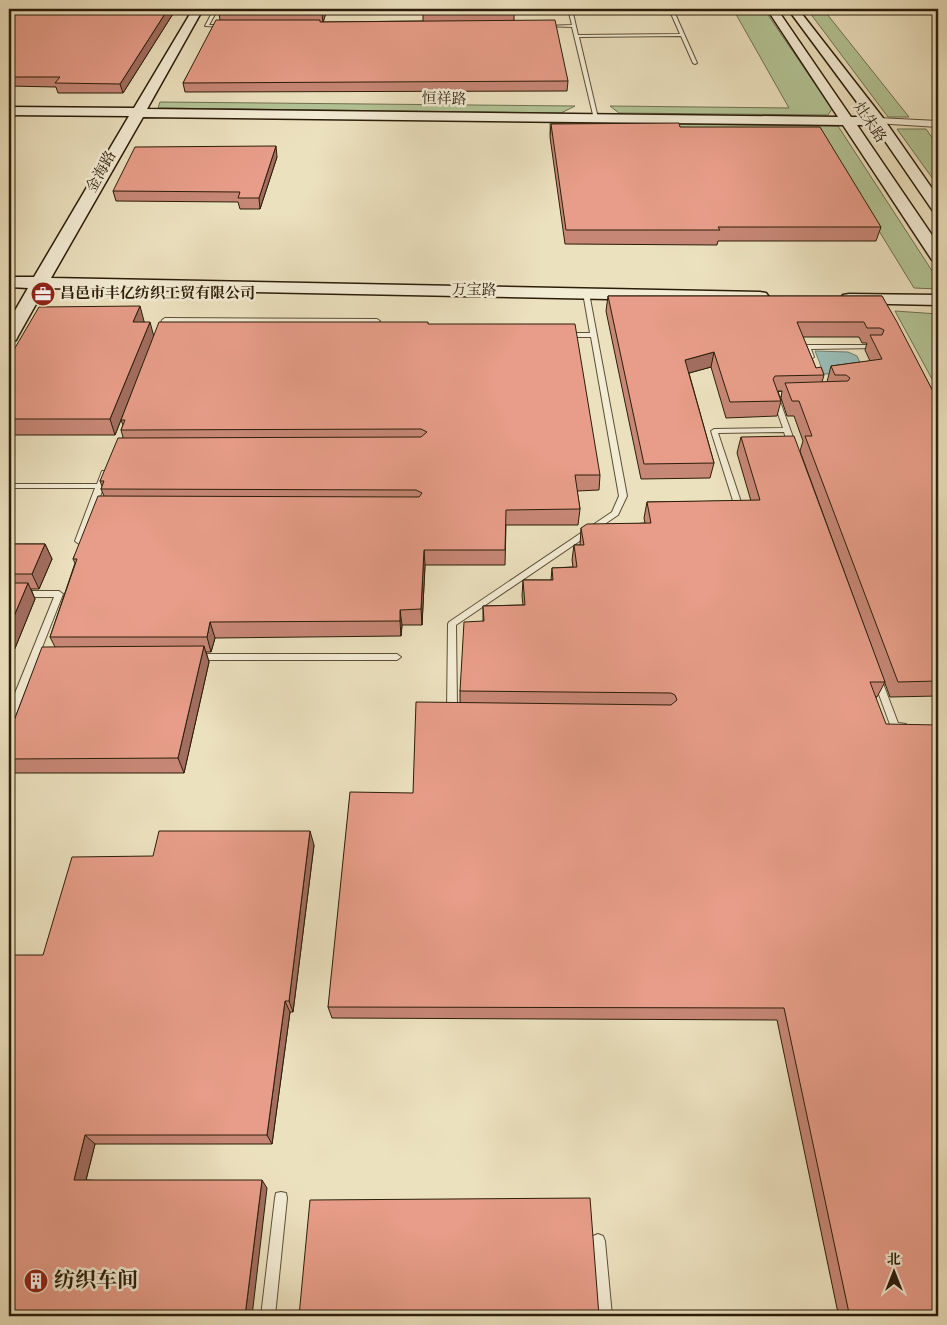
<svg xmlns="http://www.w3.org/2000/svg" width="947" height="1325" font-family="'Old Standard TT','Noto Serif SC',serif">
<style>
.green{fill:#b3c496;stroke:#6f7050}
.water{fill:#99bcb7;stroke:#6d7c71}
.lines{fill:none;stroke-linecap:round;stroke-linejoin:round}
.lane-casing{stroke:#5b4e36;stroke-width:2}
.street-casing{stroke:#5b4e36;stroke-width:2}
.secondary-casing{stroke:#2b1d09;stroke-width:3}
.lane{fill:#f3ecd5;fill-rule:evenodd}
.street{fill:#f3ecd5;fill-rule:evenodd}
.secondary{fill:#f3ecd5;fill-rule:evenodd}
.wall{fill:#c78776;stroke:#2b1d09;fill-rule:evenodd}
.shaded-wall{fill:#a26e60;stroke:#2b1d09}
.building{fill:#e79d89;stroke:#2b1d09}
.labels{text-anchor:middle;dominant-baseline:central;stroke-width:5;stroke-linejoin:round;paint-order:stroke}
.far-street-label{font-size:15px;fill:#2b1d09;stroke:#f3ecd5}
.far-poi-label{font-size:15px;font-weight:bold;fill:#2b1d09;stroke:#f3ecd5;text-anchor:start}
.near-poi-label{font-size:21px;font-weight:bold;fill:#2b1d09;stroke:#f3ecd5;text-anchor:start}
</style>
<rect width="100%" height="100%" fill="#ece1bf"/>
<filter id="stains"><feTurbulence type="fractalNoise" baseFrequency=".004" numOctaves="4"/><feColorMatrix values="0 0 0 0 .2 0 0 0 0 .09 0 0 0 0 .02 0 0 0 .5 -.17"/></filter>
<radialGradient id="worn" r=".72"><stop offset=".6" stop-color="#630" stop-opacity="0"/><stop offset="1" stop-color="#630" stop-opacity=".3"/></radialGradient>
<!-- green -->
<path class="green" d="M 733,9 L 764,9 L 832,109 L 828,115 L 619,113 L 610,106 L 789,108 Z
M 807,9 L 823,9 L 909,117 L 888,117 Z
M 160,102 L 575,106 L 561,113 L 158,108 Z
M 550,123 L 838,126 L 938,280 L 938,289 L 914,288 L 822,138 L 550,135 Z
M 897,129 L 926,129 L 938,146 L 938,179 L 933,179 Z
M 895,311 L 938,314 L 938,390 Z"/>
<!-- water -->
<path class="water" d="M 815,351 L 848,352 L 857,356 L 863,369 L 858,373 L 824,374 Z"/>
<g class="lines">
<defs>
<path id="lane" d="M 214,9 L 218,9 L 209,25 L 223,25 L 224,27 L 205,26 Z
M 568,9 L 572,9 L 578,35 L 680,34 L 669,9 L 673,9 L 697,63 L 695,64 L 693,63 L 681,36 L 579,37 L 598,118 L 594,119 L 572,27 L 544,26 L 572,25 Z
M 586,291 L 589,293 L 627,496 L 618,515 L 456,625 L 457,709 L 460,712 L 458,715 L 449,715 L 447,712 L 448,624 L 449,622 L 612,512 L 619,496 L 591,337 L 566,337 L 563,335 L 566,333 L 590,333 L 583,293 Z
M 165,318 L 377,319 L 380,321 L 377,323 L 167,322 L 162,334 L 158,334 L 157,333 L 162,320 Z
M 875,345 L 878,347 L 877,348 L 811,349 L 814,357 L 811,359 L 808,357 L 804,347 L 807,345 Z
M 774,392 L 792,392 L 795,394 L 792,396 L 778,396 L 797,448 L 795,450 L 793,450 L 789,448 L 784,432 L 718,433 L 742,505 L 738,507 L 735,507 L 711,431 L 714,429 L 783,428 L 771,394 Z
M 102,471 L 108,471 L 109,473 L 83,541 L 79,544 L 75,541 L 95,488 L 9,488 L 9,484 L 97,484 Z
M 9,591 L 59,591 L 63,594 L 14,719 L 12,722 L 9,723 L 9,708 L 54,597 L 9,597 Z
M 197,654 L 397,654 L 401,657 L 397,660 L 197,660 L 193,657 Z
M 877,675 L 880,676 L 881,678 L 898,723 L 906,724 L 908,727 L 906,730 L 892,730 L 873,678 L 874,676 Z
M 281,1192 L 286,1193 L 287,1198 L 275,1316 L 261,1316 L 275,1198 L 276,1193 Z
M 598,1234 L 603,1236 L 605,1241 L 612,1316 L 598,1316 L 591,1241 L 593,1236 Z"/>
<path id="street" d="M 878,118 L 938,121 L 938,127 L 875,123 L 873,121 Z"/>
<path id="secondary" d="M 193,9 L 203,9 L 147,109 L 838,117 L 767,9 L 777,9 L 851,117 L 868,117 L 788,9 L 798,9 L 883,118 L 938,197 L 938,213 L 933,211 L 874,125 L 857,125 L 938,244 L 938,261 L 932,260 L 843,125 L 143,117 L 51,278 L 760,292 L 766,293 L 769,297 L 766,301 L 760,302 L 45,288 L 18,336 L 16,340 L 9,341 L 9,321 L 28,288 L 9,287 L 9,277 L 34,277 L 129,116 L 9,115 L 9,107 L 134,108 Z
M 849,294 L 938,295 L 938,305 L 843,303 L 840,299 L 843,295 Z"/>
</defs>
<!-- lane casing -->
<use href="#lane" class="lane-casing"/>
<!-- street casing -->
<use href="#street" class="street-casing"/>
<!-- secondary casing -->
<use href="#secondary" class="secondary-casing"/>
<!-- lane -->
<use href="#lane" class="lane"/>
<!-- street -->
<use href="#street" class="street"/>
<!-- secondary -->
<use href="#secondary" class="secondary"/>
</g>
<!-- wall -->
<path class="wall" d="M 9,9 L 176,9 L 123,93 L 58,93 L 56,87 L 9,86 Z
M 327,9 L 323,22 L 423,21 L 423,14 L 514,14 L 514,21 L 568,81 L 567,91 L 185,92 L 183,83 L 220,20 L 219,14 Z
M 551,124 L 680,127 L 881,227 L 876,241 L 718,241 L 717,245 L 565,244 L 550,137 Z
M 277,157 L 260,209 L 240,209 L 238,202 L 116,201 L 113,191 Z
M 608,296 L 882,296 L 938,401 L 938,696 L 890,697 L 800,451 L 803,441 L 794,416 L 787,416 L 781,398 L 782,391 L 778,391 L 781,401 L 777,416 L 726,418 L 711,367 L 689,373 L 714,463 L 710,478 L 641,479 L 606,311 ZM 803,337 L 859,337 L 862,343 L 867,343 L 865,350 L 870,361 L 831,366 L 827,382 L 822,382 L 824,375 L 816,368 Z
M 144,321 L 144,322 L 154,336 L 428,324 L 600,475 L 599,490 L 577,491 L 580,509 L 578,525 L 506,525 L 505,565 L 425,565 L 422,625 L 402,625 L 401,636 L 215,638 L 211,652 L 206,652 L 209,662 L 184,773 L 9,773 L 9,734 L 55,647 L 50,637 L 75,563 L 73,559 L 104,496 L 101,489 L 102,486 L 100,481 L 123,437 L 121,430 L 123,425 L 121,420 L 115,435 L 9,435 L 9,358 Z
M 741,437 L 885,682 L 877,697 L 876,697 L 938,1316 L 641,1316 L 645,1312 L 838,1313 L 777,1020 L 332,1018 L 328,1007 L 413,793 L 460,703 L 460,691 L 483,621 L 483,606 L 523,605 L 522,596 L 523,580 L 551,580 L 552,568 L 573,567 L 572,560 L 574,545 L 580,545 L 581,528 L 645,523 L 644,518 L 647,502 L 751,501 L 737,453 Z
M 9,544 L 45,544 L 52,559 L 39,589 L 31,589 L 35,599 L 9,663 Z
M 314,845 L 293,1012 L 290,1012 L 272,1144 L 95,1144 L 86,1180 L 267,1188 L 9,1316 L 43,955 L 153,856 Z"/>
<!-- shaded-wall -->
<path class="shaded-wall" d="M 168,9 L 176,9 L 123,93 L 120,84 Z
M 324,9 L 327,9 L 323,23 L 322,14 Z
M 276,146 L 277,157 L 260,209 L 259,198 Z
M 140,306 L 144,321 L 137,337 L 133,322 Z
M 150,322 L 154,337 L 115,435 L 110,419 Z
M 714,352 L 711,367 L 682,375 L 685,360 Z
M 45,544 L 52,559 L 39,589 L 32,574 Z
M 424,550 L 425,565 L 422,625 L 421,609 Z
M 28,583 L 35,599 L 9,663 L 9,628 Z
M 400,610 L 402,625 L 401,636 L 400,621 Z
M 210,622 L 215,638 L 211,652 L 207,637 Z
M 204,646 L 209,662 L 184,773 L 178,758 Z
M 310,831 L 314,845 L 293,1012 L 289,1001 Z
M 285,1001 L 290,1012 L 272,1144 L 267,1135 Z
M 85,1135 L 95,1144 L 84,1188 L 74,1180 Z
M 262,1180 L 267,1188 L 252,1316 L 245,1316 Z"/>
<!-- building -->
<path class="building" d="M 9,9 L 168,9 L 120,84 L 55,83 L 60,77 L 9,77 Z
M 222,9 L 324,9 L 322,14 L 219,14 Z
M 424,9 L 514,9 L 514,14 L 423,14 Z
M 216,20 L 320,20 L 320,22 L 555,20 L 568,81 L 183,83 Z
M 679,123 L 680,127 L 820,127 L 881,227 L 718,227 L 720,230 L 566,230 L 551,124 Z
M 276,146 L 259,198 L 238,198 L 240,192 L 113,191 L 135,147 Z
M 608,296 L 882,296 L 897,322 L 938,401 L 938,681 L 898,682 L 805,436 L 812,436 L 799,401 L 792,401 L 785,383 L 848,381 L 850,378 L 846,375 L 835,375 L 831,366 L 882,359 L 870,335 L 882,335 L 884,330 L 880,328 L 867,328 L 864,322 L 797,322 L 816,368 L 821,367 L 824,375 L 775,376 L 773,379 L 781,401 L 730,402 L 714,352 L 685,360 L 714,463 L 644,464 Z
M 140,306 L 133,322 L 150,322 L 110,419 L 9,419 L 9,358 L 39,307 Z
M 159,322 L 428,322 L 428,324 L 575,324 L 600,475 L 575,475 L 580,509 L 506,510 L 505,550 L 424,550 L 421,609 L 400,610 L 400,621 L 210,622 L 207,637 L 50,637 L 77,559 L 73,559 L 98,496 L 419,497 L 422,493 L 416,490 L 101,489 L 104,481 L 100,481 L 118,438 L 421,437 L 427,432 L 421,429 L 121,430 L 125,420 L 121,420 Z
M 794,436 L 885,682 L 870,682 L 886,724 L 938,725 L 938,1316 L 645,1316 L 645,1312 L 849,1313 L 784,1008 L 328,1007 L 350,792 L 413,793 L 416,702 L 671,705 L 677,700 L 675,695 L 671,693 L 460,691 L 464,622 L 484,621 L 483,606 L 525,605 L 523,580 L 553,580 L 552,568 L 577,567 L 574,545 L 584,545 L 581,528 L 587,524 L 651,523 L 647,502 L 760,500 L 741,437 Z
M 9,544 L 45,544 L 32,574 L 9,574 Z
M 9,583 L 28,583 L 9,628 Z
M 204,646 L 178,758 L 9,759 L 9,734 L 42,647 Z
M 159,831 L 310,831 L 289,1001 L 285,1001 L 267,1135 L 85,1135 L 74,1180 L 262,1180 L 245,1316 L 9,1316 L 9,955 L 43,955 L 72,857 L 153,856 Z
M 590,1198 L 599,1316 L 299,1316 L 310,1200 Z"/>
<!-- icons -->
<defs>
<symbol id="office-disc" viewBox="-11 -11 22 22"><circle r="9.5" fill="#8f2418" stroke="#f3ecd5"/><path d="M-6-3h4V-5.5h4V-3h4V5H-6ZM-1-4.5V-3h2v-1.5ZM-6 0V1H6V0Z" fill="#fff"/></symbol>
<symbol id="building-disc" viewBox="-11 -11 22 22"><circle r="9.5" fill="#8f2418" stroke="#f3ecd5"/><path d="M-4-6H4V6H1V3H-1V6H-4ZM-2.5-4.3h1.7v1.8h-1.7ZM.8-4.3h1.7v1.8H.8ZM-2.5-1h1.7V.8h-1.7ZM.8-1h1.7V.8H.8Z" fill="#fff"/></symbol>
</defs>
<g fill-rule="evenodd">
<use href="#office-disc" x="29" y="280" width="28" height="28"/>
<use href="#building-disc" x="22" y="1267" width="28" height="28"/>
</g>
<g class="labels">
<!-- far-street labels -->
<g class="far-street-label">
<text transform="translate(444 100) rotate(1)">恒祥路</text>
<text transform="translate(869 123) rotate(56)">灶朱路</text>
<text transform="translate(102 172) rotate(-61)">金海路</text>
<text transform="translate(474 291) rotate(1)">万宝路</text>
</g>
<!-- far-poi labels -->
<g class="far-poi-label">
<text x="60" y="294">昌邑市丰亿纺织工贸有限公司</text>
</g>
<!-- near-poi labels -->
<g class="near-poi-label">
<text x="54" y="1281">纺织车间</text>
</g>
</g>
<!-- margin -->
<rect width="947" height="1325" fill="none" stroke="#ece1bf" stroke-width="30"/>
<rect x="10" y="10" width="927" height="1305" fill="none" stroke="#2b1d09" stroke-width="2.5"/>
<rect x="15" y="15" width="917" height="1295" fill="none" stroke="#2b1d09"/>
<!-- north arrow -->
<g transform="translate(894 1272)" stroke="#f3ecd5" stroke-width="4" paint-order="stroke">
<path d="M0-4L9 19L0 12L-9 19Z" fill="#2b1d09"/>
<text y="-8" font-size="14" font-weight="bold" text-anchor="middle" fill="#2b1d09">北</text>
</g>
<rect width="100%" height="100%" filter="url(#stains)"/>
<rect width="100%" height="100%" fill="url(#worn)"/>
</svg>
